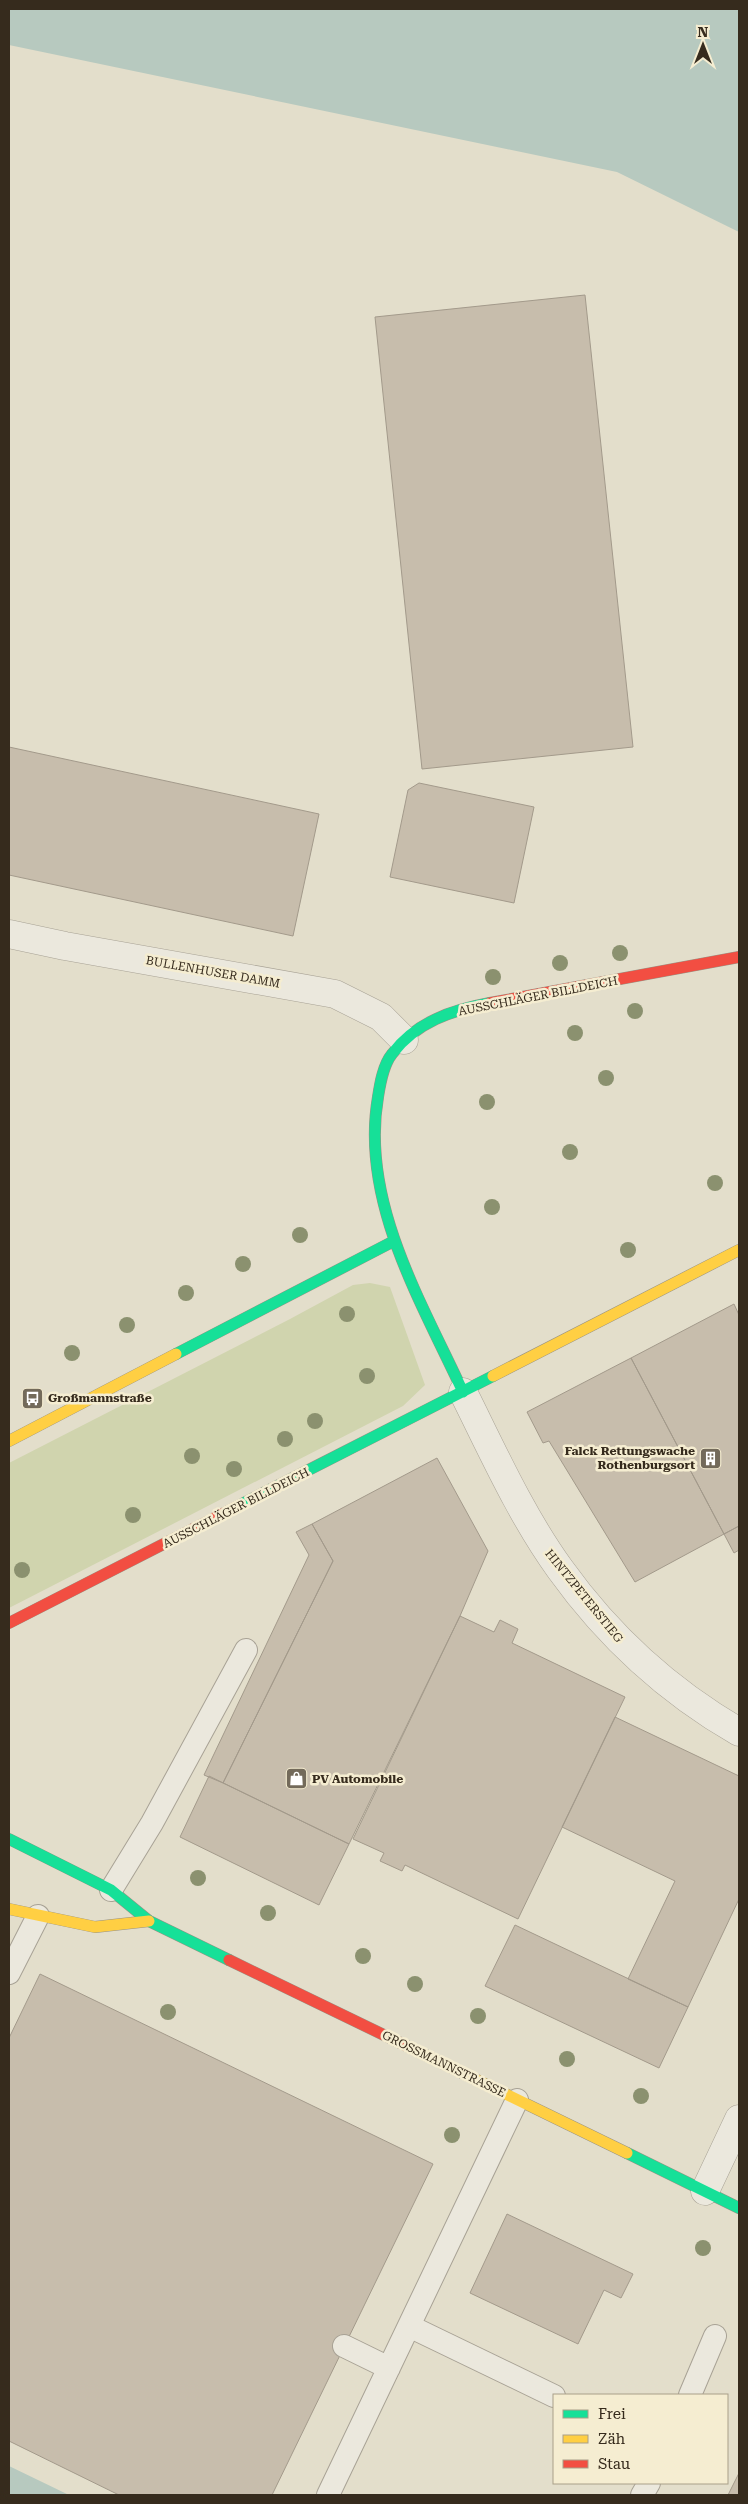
<svg xmlns="http://www.w3.org/2000/svg" width="748" height="2504" font-family="'Roboto Serif',serif">
<style>
.green{fill:#d0d4ae}
.water{fill:#b7c9bf}
.building{fill:#c7bdac;stroke:#a39a8b}
.lines{fill:none;stroke-linecap:round;stroke-linejoin:round}
.lane-casing{stroke:#a8a295;stroke-width:24}
.street-casing{stroke:#a8a295;stroke-width:29}
.fast-casing{stroke:#989284;stroke-width:12}
.slow-casing{stroke:#989284;stroke-width:12}
.jam-casing{stroke:#989284;stroke-width:12}
.lane{stroke:#ebe8dd;stroke-width:22}
.street{stroke:#ebe8dd;stroke-width:28}
.fast{stroke:#16e098;stroke-width:11}
.slow{stroke:#ffcf43;stroke-width:11}
.jam{stroke:#f24e42;stroke-width:11}
.tree{fill:#8b916f}
.labels{text-anchor:middle;dominant-baseline:central;stroke-width:5;stroke-linejoin:round;paint-order:stroke}
.street-label{font-size:12px;fill:#362b1d;stroke:#f5edd1}
.poi-label{font-size:12px;font-weight:bold;fill:#362b1d;stroke:#f5edd1;text-anchor:start}
</style>
<rect width="100%" height="100%" fill="#e3decb"/>
<!-- green -->
<path class="green" d="M 370,1283 L 390,1287 L 425,1385 L 403,1406 L 9,1608 L 9,1463 L 290,1319 L 353,1285 Z"/>
<!-- water -->
<path class="water" d="M 9,9 L 739,9 L 739,232 L 617,172 L 9,45 Z
M 9,2466 L 69,2495 L 9,2495 Z"/>
<!-- building -->
<path class="building" d="M 585,295 L 633,747 L 422,769 L 375,317 Z
M 9,747 L 319,814 L 293,936 L 9,875 Z
M 419,783 L 534,807 L 514,903 L 390,877 L 408,790 Z
M 734,1304 L 739,1315 L 739,1526 L 724,1534 L 631,1358 Z
M 631,1358 L 724,1534 L 635,1582 L 549,1441 L 543,1443 L 527,1412 Z
M 437,1458 L 488,1551 L 460,1616 L 349,1844 L 223,1783 L 333,1561 L 312,1524 Z
M 312,1524 L 333,1561 L 223,1783 L 204,1775 L 309,1555 L 296,1532 Z
M 739,1526 L 739,1550 L 734,1553 L 724,1534 Z
M 460,1616 L 494,1632 L 500,1620 L 518,1629 L 512,1643 L 625,1697 L 518,1919 L 405,1865 L 402,1871 L 380,1861 L 384,1853 L 353,1839 Z
M 615,1717 L 739,1776 L 739,1899 L 688,2007 L 628,1979 L 675,1881 L 562,1827 Z
M 209,1776 L 349,1844 L 319,1905 L 180,1837 Z
M 515,1925 L 688,2007 L 659,2068 L 485,1986 Z
M 40,1974 L 433,2164 L 272,2495 L 119,2495 L 9,2441 L 9,2038 Z
M 507,2214 L 633,2274 L 621,2298 L 604,2290 L 578,2344 L 470,2293 Z
M 739,2473 L 739,2495 L 728,2495 Z"/>
<g class="lines">
<defs>
<path id="lane" d="M 111,1890 L 152,1823 L 246,1650
M 9,1973 L 38,1916
M 409,2326 L 554,2396
M 344,2346 L 389,2368
M 690,2395 L 715,2336
M 328,2495 L 517,2100
M 642,2495 L 649,2483"/>
<path id="street" d="M 9,934 L 65,946 L 335,994 L 381,1017 L 404,1040
M 463,1392 C 493,1452 521,1515 560,1569 C 608,1636 668,1691 739,1732
M 705,2191 L 739,2119"/>
<path id="fast" d="M 176,1354 L 394,1241
M 463,1392 C 421,1301 360,1201 378,1097 C 380,1084 383,1065 392,1054 C 416,1022 452,1010 490,1003
M 238,1506 L 493,1376
M 9,1839 L 111,1890 L 149,1921 L 229,1960
M 627,2153 L 739,2208"/>
<path id="slow" d="M 493,1376 L 739,1250
M 9,1441 L 176,1354
M 9,1909 L 95,1927 L 149,1921
M 417,2051 L 627,2153"/>
<path id="jam" d="M 490,1003 L 739,957
M 9,1623 L 238,1506
M 229,1960 L 417,2051"/>
</defs>
<!-- lane casing -->
<use href="#lane" class="lane-casing"/>
<!-- street casing -->
<use href="#street" class="street-casing"/>
<!-- fast casing -->
<use href="#fast" class="fast-casing"/>
<!-- slow casing -->
<use href="#slow" class="slow-casing"/>
<!-- jam casing -->
<use href="#jam" class="jam-casing"/>
<!-- lane -->
<use href="#lane" class="lane"/>
<!-- street -->
<use href="#street" class="street"/>
<!-- fast -->
<use href="#fast" class="fast"/>
<!-- slow -->
<use href="#slow" class="slow"/>
<!-- jam -->
<use href="#jam" class="jam"/>
</g>
<!-- trees -->
<g class="tree">
<circle cx="620" cy="953" r="8"/>
<circle cx="560" cy="963" r="8"/>
<circle cx="493" cy="977" r="8"/>
<circle cx="635" cy="1011" r="8"/>
<circle cx="575" cy="1033" r="8"/>
<circle cx="606" cy="1078" r="8"/>
<circle cx="487" cy="1102" r="8"/>
<circle cx="570" cy="1152" r="8"/>
<circle cx="715" cy="1183" r="8"/>
<circle cx="492" cy="1207" r="8"/>
<circle cx="300" cy="1235" r="8"/>
<circle cx="628" cy="1250" r="8"/>
<circle cx="243" cy="1264" r="8"/>
<circle cx="186" cy="1293" r="8"/>
<circle cx="347" cy="1314" r="8"/>
<circle cx="127" cy="1325" r="8"/>
<circle cx="72" cy="1353" r="8"/>
<circle cx="367" cy="1376" r="8"/>
<circle cx="315" cy="1421" r="8"/>
<circle cx="285" cy="1439" r="8"/>
<circle cx="192" cy="1456" r="8"/>
<circle cx="234" cy="1469" r="8"/>
<circle cx="133" cy="1515" r="8"/>
<circle cx="22" cy="1570" r="8"/>
<circle cx="198" cy="1878" r="8"/>
<circle cx="268" cy="1913" r="8"/>
<circle cx="363" cy="1956" r="8"/>
<circle cx="415" cy="1984" r="8"/>
<circle cx="168" cy="2012" r="8"/>
<circle cx="478" cy="2016" r="8"/>
<circle cx="567" cy="2059" r="8"/>
<circle cx="641" cy="2096" r="8"/>
<circle cx="452" cy="2135" r="8"/>
<circle cx="703" cy="2248" r="8"/>
</g>
<!-- icons -->
<defs>
<symbol id="bus-square" viewBox="-11 -11 22 22"><rect x="-9" y="-9" width="18" height="18" rx="4" fill="#736a5a" stroke="#f5edd1"/><path d="M-5-6H5V4H4V6H2V4H-2V6H-4V4H-5ZM-3.5-4V0h7V-4ZM-3.5 1.2v1.5H-2V1.2ZM2 1.2v1.5H3.5V1.2Z" fill="#fff"/></symbol>
<symbol id="building-square" viewBox="-11 -11 22 22"><rect x="-9" y="-9" width="18" height="18" rx="4" fill="#736a5a" stroke="#f5edd1"/><path d="M-4-6H4V6H1V3H-1V6H-4ZM-2.5-4.3h1.7v1.8h-1.7ZM.8-4.3h1.7v1.8H.8ZM-2.5-1h1.7V.8h-1.7ZM.8-1h1.7V.8H.8Z" fill="#fff"/></symbol>
<symbol id="shop-square" viewBox="-11 -11 22 22"><rect x="-9" y="-9" width="18" height="18" rx="4" fill="#736a5a" stroke="#f5edd1"/><path d="M-5-2.5h2.3a2.7 3.5 0 0 1 5.4 0H5L5.5 6h-11ZM-1.5-2.5h3a1.5 2.3 0 0 0-3 0Z" fill="#fff"/></symbol>
</defs>
<g fill-rule="evenodd">
<use href="#bus-square" x="20" y="1386" width="25" height="25"/>
<use href="#building-square" x="698" y="1446" width="25" height="25"/>
<use href="#shop-square" x="284" y="1766" width="25" height="25"/>
</g>
<g class="labels">
<!-- street labels -->
<g class="street-label">
<text transform="translate(213 972) rotate(10)">BULLENHUSER DAMM</text>
<text transform="translate(538 996) rotate(-11)">AUSSCHLÄGER BILLDEICH</text>
<text transform="translate(236 1508) rotate(-27)">AUSSCHLÄGER BILLDEICH</text>
<text transform="translate(584 1596) rotate(51)">HINTZPETERSTIEG</text>
<text transform="translate(444 2064) rotate(26)">GROSSMANNSTRASSE</text>
</g>
<!-- poi labels -->
<g class="poi-label">
<text x="48" y="1398">Großmannstraße</text>
<text x="695" y="1451" text-anchor="end">Falck Rettungswache<tspan x="695" dy="14">Rothenburgsort</tspan></text>
<text x="312" y="1779">PV Automobile</text>
</g>
</g>
<!-- border -->
<rect width="748" height="2504" fill="none" stroke="#362b1d" stroke-width="20"/>
<!-- legend -->
<rect x="553" y="2394" width="175" height="90" fill="#f5edd1" stroke="#a99f89"/>
<rect x="563" y="2410" width="25" height="8" fill="#16e098" stroke="#a99f89"/>
<text x="598" y="2419" font-size="15" fill="#362b1d">Frei</text>
<rect x="563" y="2435" width="25" height="8" fill="#ffcf43" stroke="#a99f89"/>
<text x="598" y="2444" font-size="15" fill="#362b1d">Zäh</text>
<rect x="563" y="2460" width="25" height="8" fill="#f24e42" stroke="#a99f89"/>
<text x="598" y="2469" font-size="15" fill="#362b1d">Stau</text>
<!-- north arrow -->
<g transform="translate(703 45)" stroke="#f5edd1" stroke-width="4" paint-order="stroke">
<path d="M0-4L9 19L0 12L-9 19Z" fill="#362b1d"/>
<text y="-8" font-size="14" font-weight="bold" text-anchor="middle" fill="#362b1d">N</text>
</g>
</svg>
